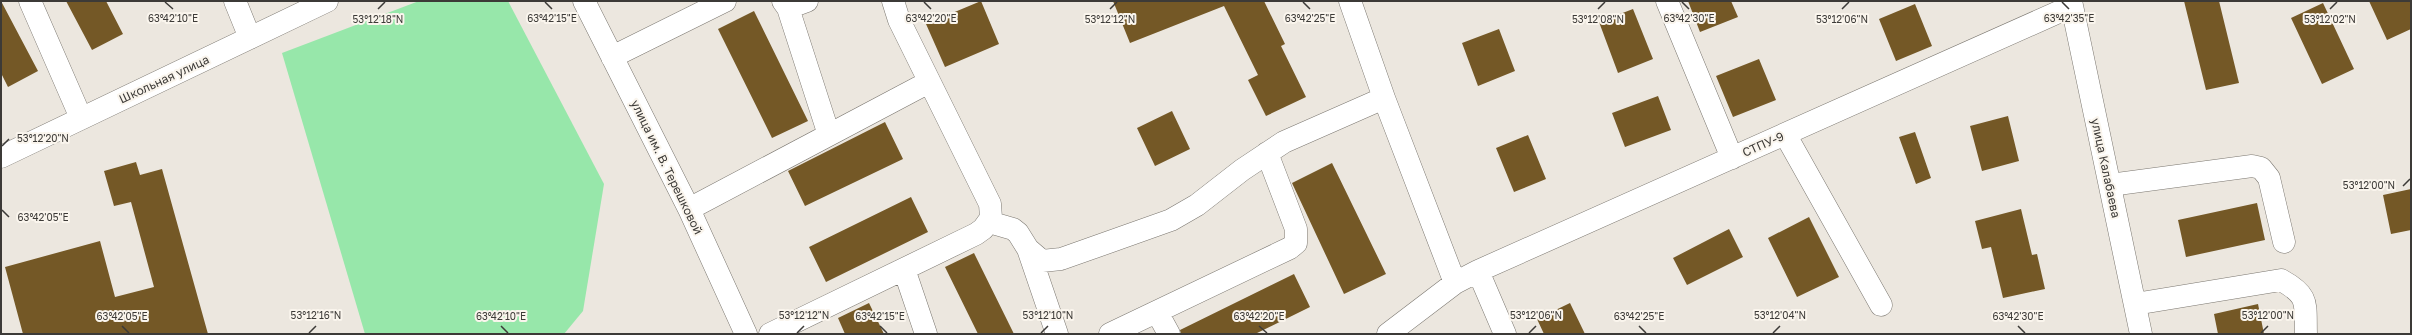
<svg xmlns="http://www.w3.org/2000/svg" width="2412" height="335" font-family="'Golos Text',sans-serif">
<style>
.green{fill:#97e7aa}
.building{fill:#745826}
.lines{fill:none;stroke-linecap:round;stroke-linejoin:round}
.minor-casing{stroke:#7b7770;stroke-width:23}
.minor{stroke:#fff;stroke-width:22}
.ticks{fill:none;stroke:#3c3a37;stroke-width:1.5}
.labels{text-anchor:middle;dominant-baseline:central;stroke-width:4;stroke-linejoin:round;paint-order:stroke}
.street-label{font-size:12px;fill:#3c3a37;stroke:#faf5ed}
.ticks-label{font-size:10px;text-anchor:middle;fill:#3c3a37;stroke:#faf5ed;stroke-width:4;stroke-linejoin:round;paint-order:stroke}
</style>
<rect width="100%" height="100%" fill="#ece7df"/>
<!-- green -->
<path class="green" d="M 419,1 L 508,1 L 604,184 L 583,311 L 564,334 L 365,334 L 282,53 Z"/>
<!-- building -->
<path class="building" d="M 1,1 L 38,71 L 8,87 L 1,73 Z
M 66,1 L 106,1 L 123,34 L 92,50 Z
M 981,1 L 999,44 L 945,67 L 926,24 Z
M 1113,1 L 1264,1 L 1285,44 L 1281,46 L 1306,97 L 1266,116 L 1248,80 L 1258,75 L 1224,6 L 1130,43 Z
M 1688,1 L 1731,1 L 1738,17 L 1700,32 Z
M 2184,1 L 2219,1 L 2239,83 L 2206,90 Z
M 2369,1 L 2411,1 L 2411,29 L 2387,40 Z
M 2323,3 L 2354,69 L 2322,84 L 2291,18 Z
M 1915,4 L 1932,46 L 1896,61 L 1879,19 Z
M 1633,9 L 1653,59 L 1618,73 L 1599,22 Z
M 754,11 L 808,121 L 772,138 L 718,29 Z
M 1499,29 L 1515,71 L 1478,86 L 1462,43 Z
M 1759,59 L 1776,100 L 1733,117 L 1716,76 Z
M 1658,96 L 1671,130 L 1625,147 L 1612,113 Z
M 1172,111 L 1190,149 L 1155,166 L 1137,128 Z
M 2008,116 L 2019,161 L 1982,171 L 1970,126 Z
M 885,122 L 903,159 L 805,206 L 788,171 Z
M 1915,132 L 1931,178 L 1916,184 L 1899,137 Z
M 1528,135 L 1546,179 L 1514,192 L 1496,148 Z
M 136,162 L 140,175 L 162,169 L 208,334 L 23,334 L 5,267 L 100,241 L 115,297 L 154,287 L 131,202 L 114,206 L 104,171 Z
M 1332,163 L 1386,274 L 1344,294 L 1292,183 Z
M 2411,189 L 2411,230 L 2391,234 L 2383,195 Z
M 911,197 L 928,232 L 826,282 L 809,247 Z
M 2257,203 L 2265,240 L 2186,257 L 2178,220 Z
M 2021,209 L 2032,255 L 2037,254 L 2045,289 L 2003,298 L 1991,247 L 1982,249 L 1975,221 Z
M 1809,217 L 1839,277 L 1797,297 L 1768,238 Z
M 1729,229 L 1743,257 L 1687,285 L 1673,258 Z
M 974,253 L 1014,334 L 978,334 L 945,267 Z
M 1294,274 L 1310,307 L 1255,334 L 1181,334 L 1180,330 Z
M 869,303 L 884,334 L 845,334 L 838,318 Z
M 1570,303 L 1585,334 L 1544,334 L 1537,319 Z
M 2258,304 L 2264,334 L 2218,334 L 2214,314 Z"/>
<g class="lines">
<defs>
<path id="minor" d="M 30,1 L 81,118
M 235,1 L 250,38
M 584,1 L 689,209 L 746,334
M 783,1 L 788,8 L 829,135
M 1350,1 L 1384,98 L 1455,283
M 1667,1 L 1732,158
M 2071,1 L 2141,334
M 788,8 L 807,1
M 612,57 L 725,1
M 1785,134 L 1881,305
M 1,157 L 327,1
M 2110,185 L 2252,166 L 2261,168 L 2269,178 L 2284,242
M 689,209 L 929,82
M 989,222 L 1013,229 L 1018,233 L 1028,249 L 1042,261 L 1061,259 L 1171,220 L 1197,205 L 1242,170 L 1284,142 L 1384,98
M 1028,249 L 1057,334
M 904,269 L 926,334
M 1478,271 L 1505,334
M 2135,304 L 2281,280 C 2310,296 2305,303 2306,334
M 1157,312 L 1169,334
M 770,334 L 976,234 L 983,229 L 991,218 L 990,204 L 899,20 L 893,1
M 1110,334 L 1290,248 L 1296,243 L 1296,229 L 1267,153
M 1388,334 L 1455,283 L 1478,271 L 2072,6"/>
</defs>
<!-- minor casing -->
<use href="#minor" class="minor-casing"/>
<!-- minor -->
<use href="#minor" class="minor"/>
</g>
<!-- ticks -->
<path class="ticks" d="M 165,2 L 173,9M 545,2 L 552,9M 924,2 L 931,9M 1303,2 L 1310,9M 1682,2 L 1689,9M 2062,2 L 2069,9M 378,9 L 385,2M 1110,9 L 1117,2M 1598,9 L 1605,2M 1842,9 L 1849,2M 2330,9 L 2337,2M 2,146 L 9,139M 2403,186 L 2410,179M 2,210 L 9,217M 122,326 L 129,333M 501,326 L 508,333M 880,326 L 887,333M 1259,326 L 1267,333M 1639,326 L 1646,333M 2018,326 L 2025,333M 309,333 L 316,326M 797,333 L 804,326M 1041,333 L 1048,326M 1529,333 L 1536,326M 1773,333 L 1780,326M 2261,333 L 2268,326"/>
<g class="labels">
<!-- street labels -->
<g class="street-label">
<text transform="translate(164 79) rotate(-25)">Школьная улица</text>
<text transform="translate(1763 144) rotate(-24)">СТПУ-9</text>
<text transform="translate(667 167) rotate(64)">улица им. В. Терешковой</text>
<text transform="translate(2106 168) rotate(78)">улица Калабаева</text>
</g>
</g>
<g class="ticks-label">
<text x="173" y="22">63°42'10"E</text>
<text x="552" y="22">63°42'15"E</text>
<text x="931" y="22">63°42'20"E</text>
<text x="1310" y="22">63°42'25"E</text>
<text x="1689" y="22">63°42'30"E</text>
<text x="2069" y="22">63°42'35"E</text>
<text x="378" y="23">53°12'18"N</text>
<text x="1110" y="23">53°12'12"N</text>
<text x="1598" y="23">53°12'08"N</text>
<text x="1842" y="23">53°12'06"N</text>
<text x="2330" y="23">53°12'02"N</text>
<text x="43" y="142">53°12'20"N</text>
<text x="2369" y="189">53°12'00"N</text>
<text x="43" y="221">63°42'05"E</text>
<text x="316" y="319">53°12'16"N</text>
<text x="804" y="319">53°12'12"N</text>
<text x="1048" y="319">53°12'10"N</text>
<text x="1536" y="319">53°12'06"N</text>
<text x="1780" y="319">53°12'04"N</text>
<text x="2268" y="319">53°12'00"N</text>
<text x="122" y="320">63°42'05"E</text>
<text x="501" y="320">63°42'10"E</text>
<text x="880" y="320">63°42'15"E</text>
<text x="1259" y="320">63°42'20"E</text>
<text x="1639" y="320">63°42'25"E</text>
<text x="2018" y="320">63°42'30"E</text>
</g>
<!-- border -->
<rect width="2412" height="335" fill="none" stroke="#3c3a37" stroke-width="4"/>
</svg>
